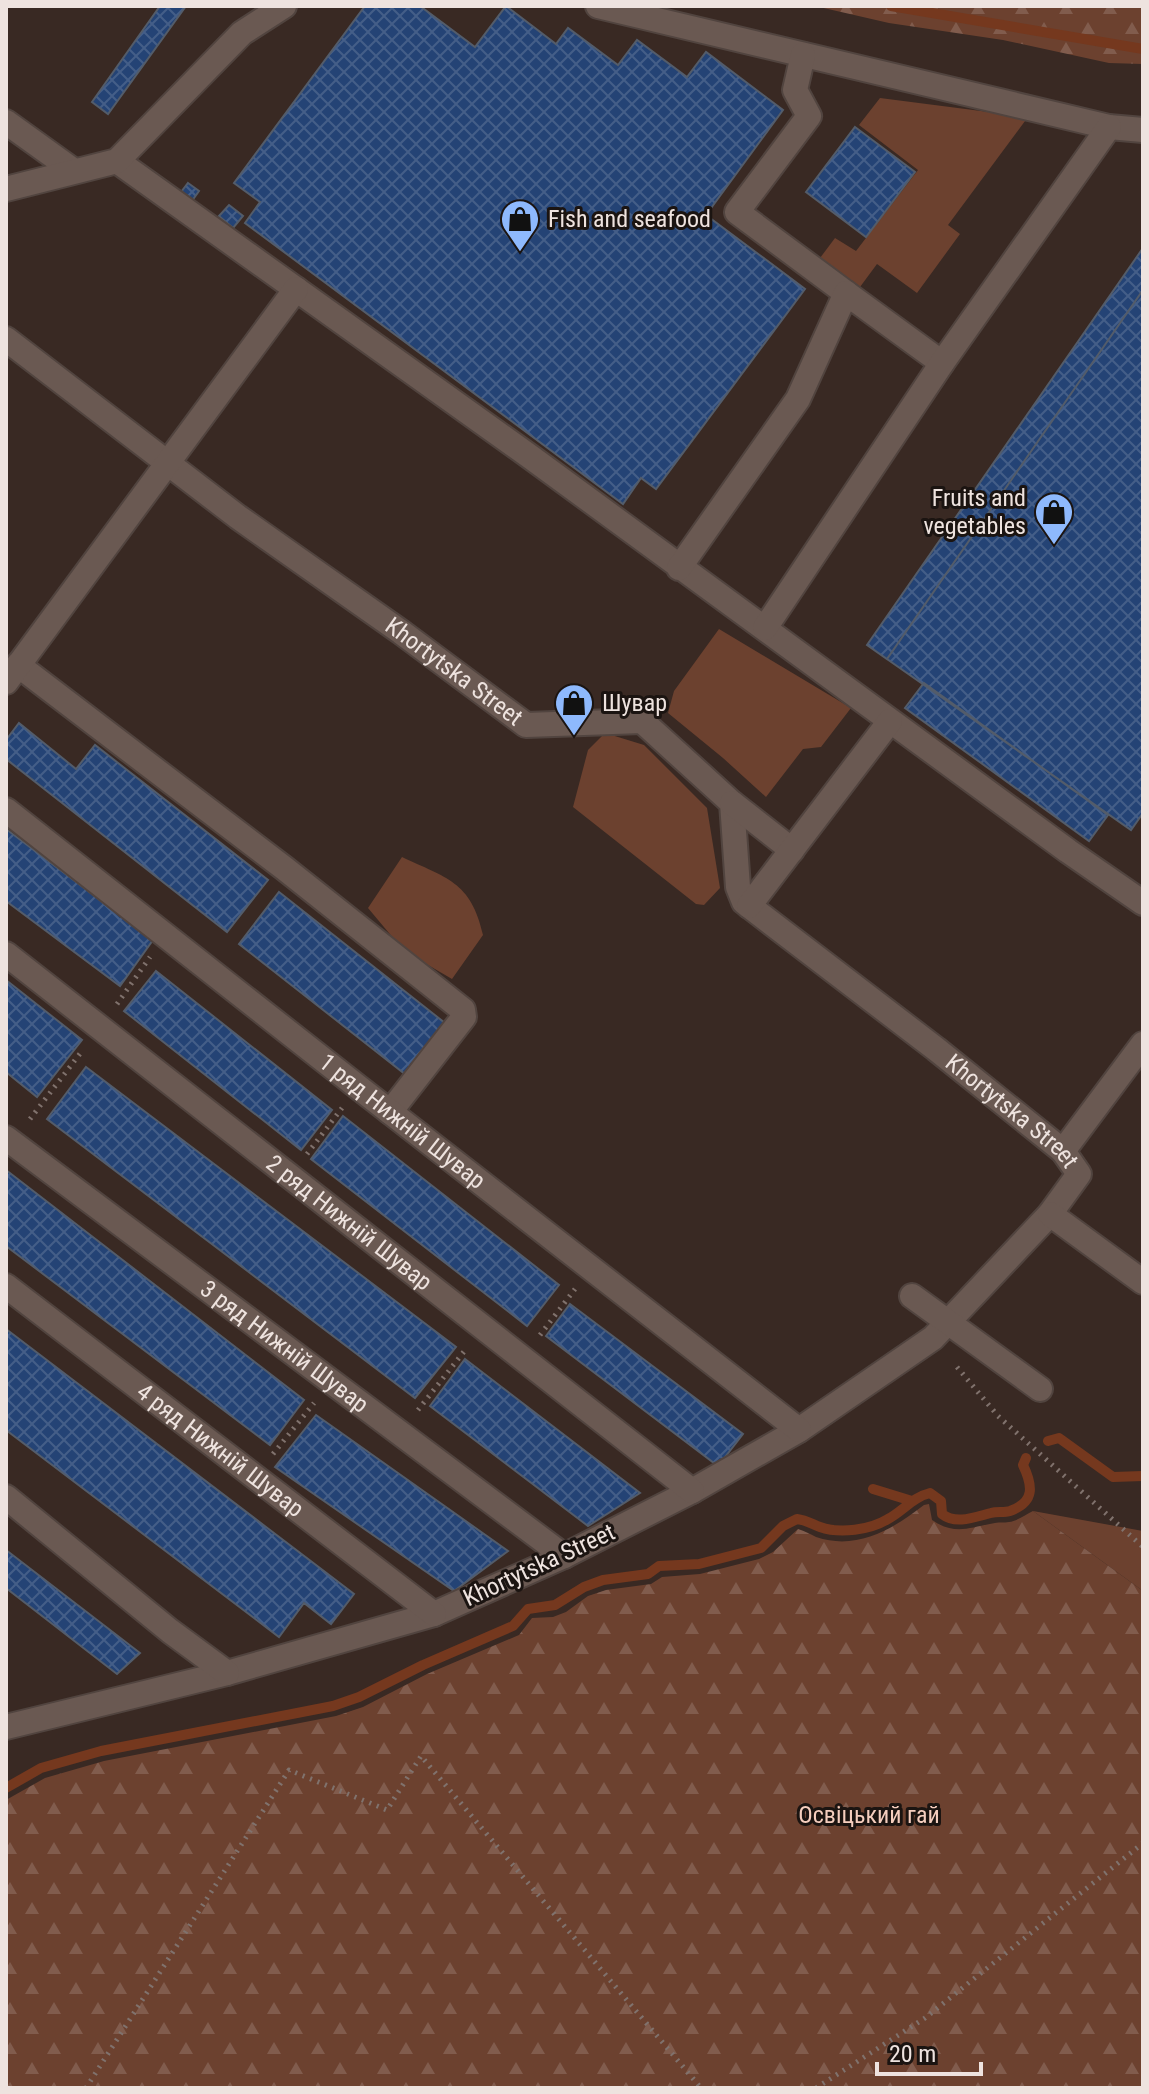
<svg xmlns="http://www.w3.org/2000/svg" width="1149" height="2094" font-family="'Roboto Condensed',sans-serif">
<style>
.green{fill:#6c412f}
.forest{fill:url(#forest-firs)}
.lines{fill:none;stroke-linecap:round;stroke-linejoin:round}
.stream{stroke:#75381e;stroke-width:10}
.building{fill:url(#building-cross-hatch);stroke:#535c6a;stroke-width:2}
.minor-casing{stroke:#51443f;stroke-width:28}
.path{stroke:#80726d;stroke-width:5;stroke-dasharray:2 6;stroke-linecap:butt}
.minor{stroke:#6a5952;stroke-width:24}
.labels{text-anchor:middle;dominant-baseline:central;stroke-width:6;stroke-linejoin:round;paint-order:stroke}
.poi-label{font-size:24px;fill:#eee3df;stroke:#1b1411;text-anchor:start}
.street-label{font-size:24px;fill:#eee3df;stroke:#1b1411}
.park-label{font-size:24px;fill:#f5cebe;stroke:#1b1411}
</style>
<defs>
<pattern id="forest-firs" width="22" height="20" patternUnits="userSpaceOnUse" patternTransform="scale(2)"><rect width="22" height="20" fill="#6c412f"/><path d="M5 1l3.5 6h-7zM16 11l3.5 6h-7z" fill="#815c4d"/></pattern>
<pattern id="building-cross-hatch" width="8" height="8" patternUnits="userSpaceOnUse" patternTransform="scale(2)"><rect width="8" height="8" fill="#244375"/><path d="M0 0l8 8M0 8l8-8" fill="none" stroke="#445e88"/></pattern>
</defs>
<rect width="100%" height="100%" fill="#392923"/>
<!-- green -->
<path class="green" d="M 880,98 L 1028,117 L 948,225 L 960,234 L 917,293 L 877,264 L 860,287 L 820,258 L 835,238 L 856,251 L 918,170 L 859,125 Z
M 719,629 L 851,708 L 821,747 L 803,749 L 766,797 L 723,758 L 668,713 L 674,691 Z
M 605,733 L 644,745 L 707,808 L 720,888 L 704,905 L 696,904 L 573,807 L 588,750 Z
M 402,857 C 446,878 471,881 483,935 L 452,979 L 404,951 L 368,908 Z
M 1033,1511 L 1143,1531 L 1143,1591 Z"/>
<!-- forest -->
<path class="forest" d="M 815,6 L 1143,6 L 1143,64 L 1109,63 L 1003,40 L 889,23 Z
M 929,1504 L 932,1520 C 955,1536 971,1527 995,1523 C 1000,1522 1004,1523 1009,1522 C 1017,1521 1025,1515 1033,1511 L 1143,1591 L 1143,2088 L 6,2088 L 6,1800 L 45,1778 L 104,1761 L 336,1716 L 363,1707 L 427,1674 L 519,1635 L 532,1618 L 553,1617 L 566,1612 L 588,1596 L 606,1590 L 651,1584 L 662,1577 L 700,1574 L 759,1559 L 773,1552 L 798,1529 C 805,1531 810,1534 816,1537 C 857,1551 893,1529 924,1505 Z"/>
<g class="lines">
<!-- stream -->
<path class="stream" d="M 891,6 L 1143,49
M 1048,1441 L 1059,1438 L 1113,1477 L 1143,1476
M 873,1489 L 912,1501
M 6,1788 L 41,1768 L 101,1751 L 333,1706 L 359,1697 L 423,1665 L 513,1626 L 528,1609 L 555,1605 L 584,1587 L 603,1580 L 648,1574 L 659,1566 L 699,1564 L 761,1548 L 783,1526 L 797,1519 C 806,1520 812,1524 820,1527 C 840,1534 870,1530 888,1519 C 903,1511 913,1497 930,1493 L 941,1501 L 942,1514 C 956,1525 975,1517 991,1513 C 997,1511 1004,1513 1010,1511 C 1035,1502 1033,1486 1023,1465 L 1026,1458"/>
</g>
<!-- building -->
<path class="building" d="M 160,6 L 186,6 L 108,114 L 92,102 Z
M 365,6 L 420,6 L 475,47 L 506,6 L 556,44 L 568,28 L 618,65 L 637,40 L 687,77 L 706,52 L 783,110 L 706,215 L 805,289 L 656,489 L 641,478 L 623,504 L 245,223 L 260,202 L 234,183 Z
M 855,127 L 915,172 L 866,237 L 806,192 Z
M 188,183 L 199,191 L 189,205 L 178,196 Z
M 229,205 L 243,216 L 233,228 L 219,216 Z
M 1143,248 L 1143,290 L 887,659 L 867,645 Z
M 1143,290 L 1143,813 L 1131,830 L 887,659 Z
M 924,683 L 1108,815 L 1089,841 L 905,708 Z
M 19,723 L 76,769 L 95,745 L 268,880 L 227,932 L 6,759 L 6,740 Z
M 6,829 L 153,940 L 120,986 L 6,901 Z
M 279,892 L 450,1027 L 410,1078 L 239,944 Z
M 156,971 L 332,1110 L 301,1150 L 124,1011 Z
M 6,980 L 82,1040 L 37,1097 L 6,1072 Z
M 86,1067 L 456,1347 L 415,1398 L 47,1119 Z
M 343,1116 L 559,1285 L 527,1326 L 311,1159 Z
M 6,1170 L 304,1400 L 270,1445 L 6,1246 Z
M 570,1304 L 743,1434 L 718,1466 L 546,1336 Z
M 6,1329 L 354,1594 L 331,1624 L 304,1603 L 279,1637 L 6,1430 Z
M 465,1359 L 640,1493 L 588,1526 L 430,1406 Z
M 316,1415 L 508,1551 L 454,1591 L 275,1467 Z
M 6,1550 L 140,1653 L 117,1674 L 6,1588 Z"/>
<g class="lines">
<defs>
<g id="minor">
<path d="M 598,6 L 1109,127 L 1143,130"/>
<path d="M 803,55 L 795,90 L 809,116 L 737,212 L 846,293"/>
<path d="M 6,122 L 74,171"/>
<path d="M 117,161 L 532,458 L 1068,851 L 1143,903"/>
<path d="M 6,189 L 117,161 L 242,33 L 284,6"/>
<path id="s1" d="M 6,339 L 238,517 L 401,632 L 526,725 L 642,721 L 732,803 L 738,887 L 744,902 L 936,1049 L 1063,1151 L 1079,1174 L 1050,1214 L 933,1338 L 799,1430 L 692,1491 L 564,1556 L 434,1614 L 227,1673 L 6,1727"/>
<path d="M 679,568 L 798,399 L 846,293 L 942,363"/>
<path d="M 765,628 L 942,363 L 1109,127"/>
<path d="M 18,665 L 284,868 L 463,1010 L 464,1017 L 390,1112"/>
<path d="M 6,682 L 296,289"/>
<path d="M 732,803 L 792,850"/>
<path id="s2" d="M 6,810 L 358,1087 L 799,1430"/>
<path d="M 749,906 L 890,721"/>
<path id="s3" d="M 6,954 L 692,1491"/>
<path id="s4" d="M 6,1138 L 564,1556"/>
<path d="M 1063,1151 L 1143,1044"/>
<path d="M 1050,1214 L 1143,1282"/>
<path id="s5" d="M 6,1286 L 434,1614"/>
<path d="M 912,1296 L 1040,1389"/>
<path d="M 6,1497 L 170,1631 L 227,1673"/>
</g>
</defs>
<!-- minor casing -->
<use href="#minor" class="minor-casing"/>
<!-- path -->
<path class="path" d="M 117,1004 L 150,957
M 30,1119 L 82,1051
M 307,1154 L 342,1108
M 540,1335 L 575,1289
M 957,1367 L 998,1416 L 1143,1547
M 418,1410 L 466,1349
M 273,1454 L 314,1403
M 86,2088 L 289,1770 L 387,1810 L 421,1756 L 701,2088
M 816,2088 L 925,2018 L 1143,1843"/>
<!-- minor -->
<use href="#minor" class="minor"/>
</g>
<!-- icons -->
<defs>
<symbol id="shop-pin" viewBox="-11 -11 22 30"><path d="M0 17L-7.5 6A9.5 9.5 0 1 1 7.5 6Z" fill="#8eb9fd" stroke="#1b1411"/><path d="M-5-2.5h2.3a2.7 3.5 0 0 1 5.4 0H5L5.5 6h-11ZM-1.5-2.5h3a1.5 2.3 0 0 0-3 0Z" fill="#111"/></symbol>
</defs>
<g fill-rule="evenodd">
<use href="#shop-pin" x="498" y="197" width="44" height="60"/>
<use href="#shop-pin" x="1032" y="490" width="44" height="60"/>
<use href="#shop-pin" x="552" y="681" width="44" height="60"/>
</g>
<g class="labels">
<!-- poi labels -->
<g class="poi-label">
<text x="548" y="219">Fish and seafood</text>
<text x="1026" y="498" text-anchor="end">Fruits and<tspan x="1026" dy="28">vegetables</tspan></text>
<text x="602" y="703">Шувар</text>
</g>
<!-- street labels -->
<g class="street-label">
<text stroke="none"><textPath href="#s1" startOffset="558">Khortytska Street</textPath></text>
<text stroke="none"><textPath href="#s1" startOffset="1326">Khortytska Street</textPath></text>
<text stroke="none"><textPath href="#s2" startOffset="504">1 ряд Нижній Шувар</textPath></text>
<text stroke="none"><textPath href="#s3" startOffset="436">2 ряд Нижній Шувар</textPath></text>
<text stroke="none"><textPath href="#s4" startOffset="348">3 ряд Нижній Шувар</textPath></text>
<text stroke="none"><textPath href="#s5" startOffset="270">4 ряд Нижній Шувар</textPath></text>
<text transform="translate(539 1565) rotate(-25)">Khortytska Street</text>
</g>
<!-- park labels -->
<g class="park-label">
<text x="869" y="1815">Освіцький гай</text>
</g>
</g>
<!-- border -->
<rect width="1149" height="2094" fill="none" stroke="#eee3df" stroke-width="16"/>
<!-- scale -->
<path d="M877 2062v12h104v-12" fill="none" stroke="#eee3df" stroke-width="4"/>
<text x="889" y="2062" font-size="24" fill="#eee3df" stroke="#1b1411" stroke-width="6" paint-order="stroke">20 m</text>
</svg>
